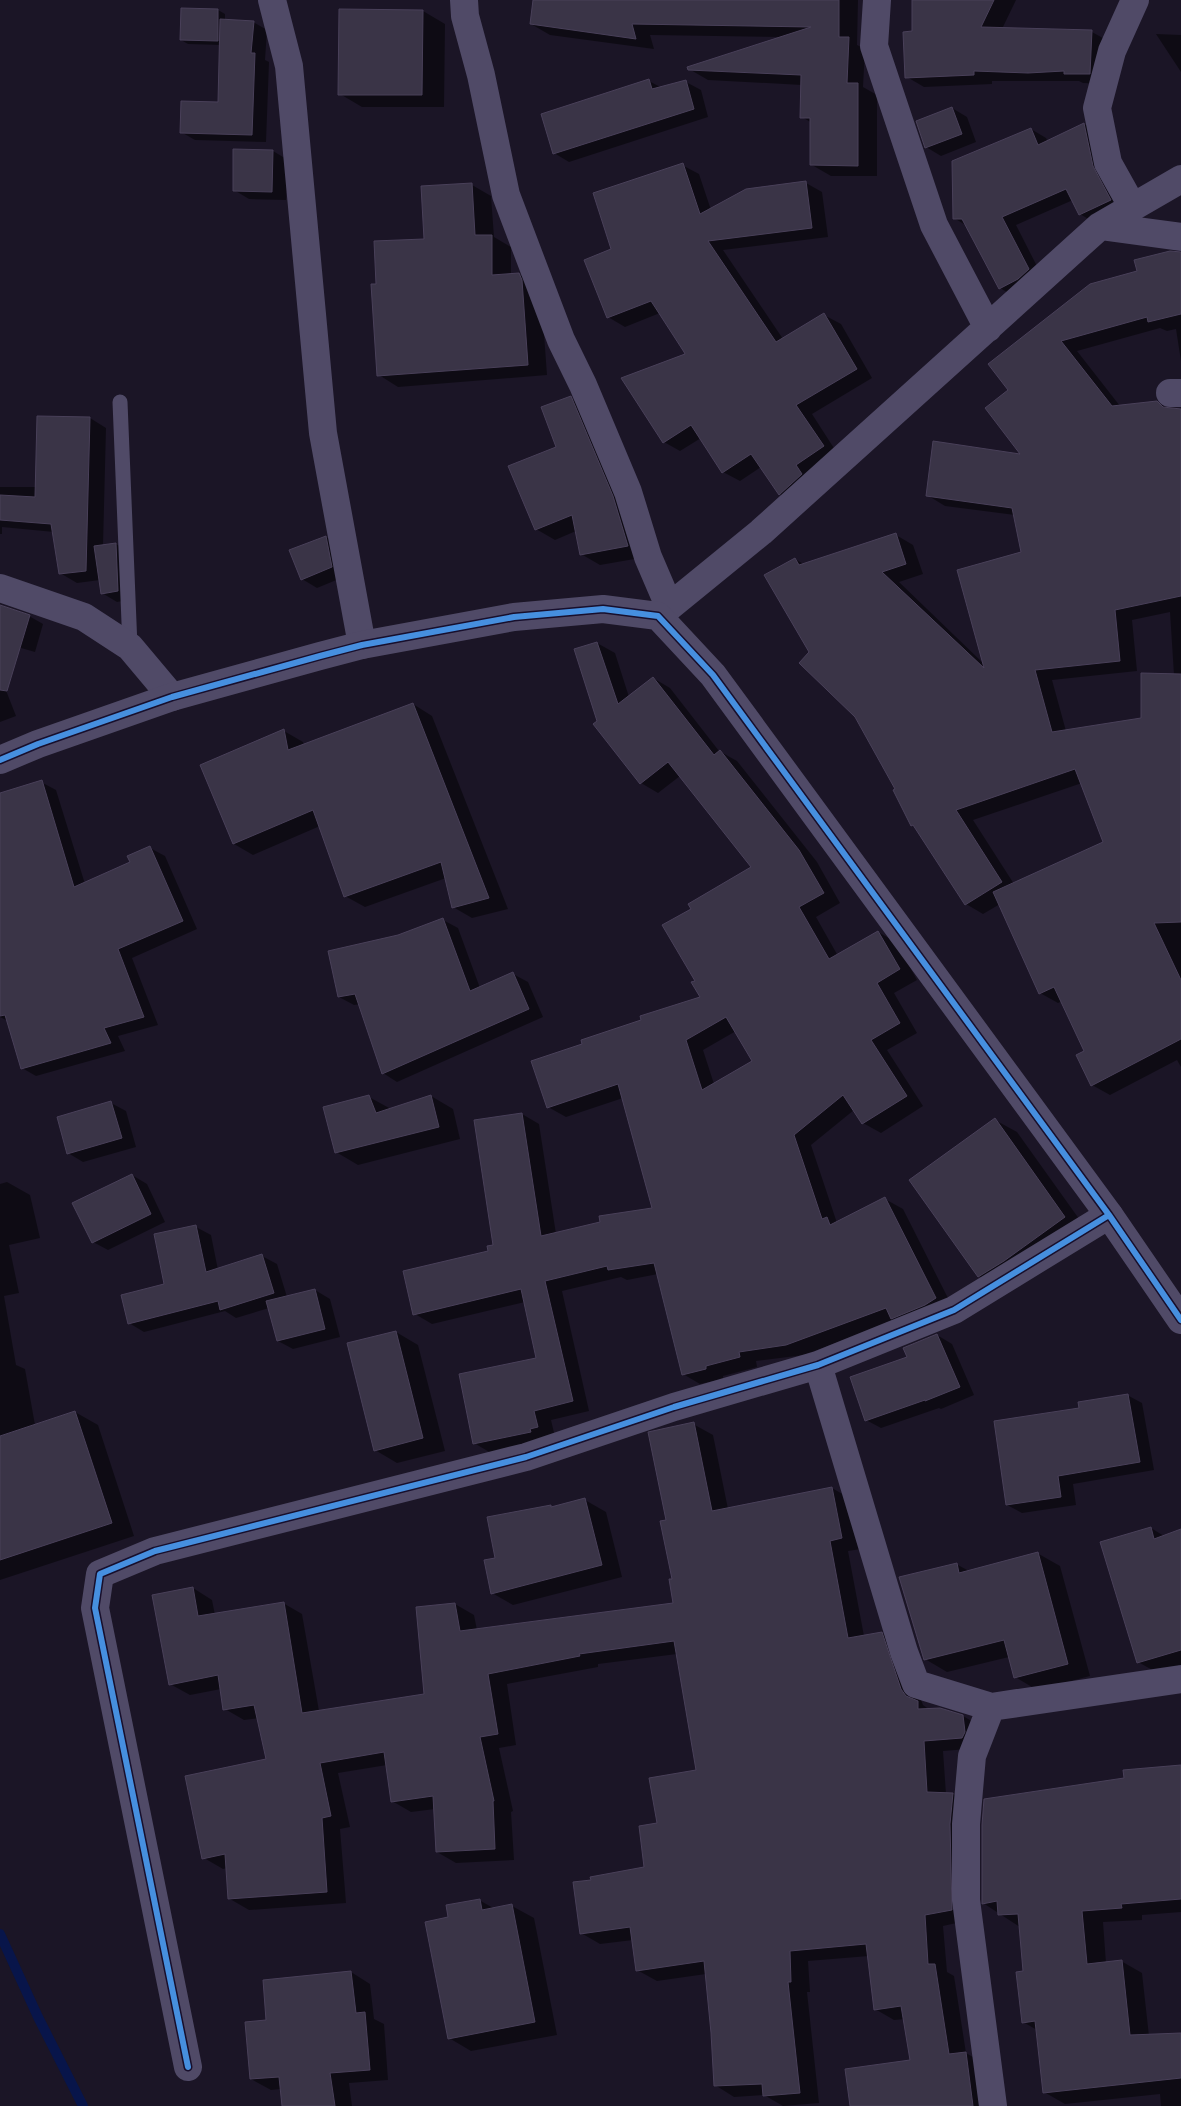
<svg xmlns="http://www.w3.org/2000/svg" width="1181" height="2106" font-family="'Golos Text',sans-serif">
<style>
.shadow{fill:#0007;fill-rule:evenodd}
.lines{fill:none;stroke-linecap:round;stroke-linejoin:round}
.stream{stroke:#08154a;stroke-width:10}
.building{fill:#3a3447;stroke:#494059;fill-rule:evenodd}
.service{stroke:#504a67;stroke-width:15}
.minor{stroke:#504a67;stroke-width:28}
.tertiary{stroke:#504a67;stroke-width:28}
.cycleway-casing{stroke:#180f2c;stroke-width:9}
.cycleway{stroke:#468fdf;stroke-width:6}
</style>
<rect width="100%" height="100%" fill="#1b1526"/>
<!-- shadow -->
<path class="shadow" d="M 534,0 L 858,0 L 857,45 L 865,49 L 863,87 L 877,95 L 877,176 L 831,176 L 812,165 L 812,123 L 802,117 L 802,85 L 708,80 L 689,69 L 785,37 L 650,35 L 654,49 L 550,35 L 531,24 Z
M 913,0 L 1016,0 L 1002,29 L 1092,32 L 1110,42 L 1107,84 L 1083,83 L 1079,81 L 992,81 L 992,84 L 924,87 L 907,77 L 914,32 Z
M 182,9 L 218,10 L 225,14 L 225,21 L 253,22 L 267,30 L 265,60 L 269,62 L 266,142 L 195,140 L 181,132 L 220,104 L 221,45 L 188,44 L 181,40 Z
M 423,11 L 445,24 L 444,107 L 362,107 L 340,94 Z
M 1156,34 L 1181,35 L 1181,72 Z
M 649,81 L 662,88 L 686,82 L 701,90 L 708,117 L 569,162 L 554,153 Z
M 952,108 L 967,117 L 976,142 L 941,156 L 926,147 Z
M 1084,124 L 1099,133 L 1125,208 L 1095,223 L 1080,214 L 1073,200 L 1016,225 L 1043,278 L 1015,297 L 1000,288 L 967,226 L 954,218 L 1031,129 L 1046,138 L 1048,142 Z
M 273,151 L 288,160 L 286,200 L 249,199 L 234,190 Z
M 682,165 L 699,174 L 711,210 L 806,183 L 822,192 L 828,237 L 723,250 L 783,339 L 824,315 L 841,324 L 872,378 L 812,414 L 839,456 L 796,503 L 780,494 L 761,467 L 740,481 L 723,472 L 701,438 L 680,451 L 664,442 L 687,355 L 660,313 L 625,327 L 608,317 L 613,250 Z
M 472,185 L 491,196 L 494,237 L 511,247 L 511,274 L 518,274 L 538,285 L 541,292 L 547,375 L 398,387 L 379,375 L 377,285 L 425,240 Z
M 1181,253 L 1181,361 L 1176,329 L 1167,331 L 1160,328 L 1077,351 L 1120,406 L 1156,402 L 1167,408 L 1181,410 L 1181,1067 L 1177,1060 L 1110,1095 L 1092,1085 L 1086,1051 L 1062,1001 L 1058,1003 L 1040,993 L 1000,904 L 983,914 L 966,904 L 917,828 L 912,825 L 896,790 L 856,716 L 811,653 L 795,559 L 805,565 L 896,535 L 913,545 L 923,574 L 899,582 L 983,663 L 1023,553 L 1015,515 L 945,506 L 927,495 L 1023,455 L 1010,390 L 990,364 L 1138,272 ZM 1170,612 L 1174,675 L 1142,719 L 1066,731 L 1052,680 L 1137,671 L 1132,620 ZM 1082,783 L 1105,843 L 1014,884 L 973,820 Z
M 571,399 L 590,410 L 646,557 L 600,565 L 581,554 L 576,531 L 555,540 L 536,529 Z
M 90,418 L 106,428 L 103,546 L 116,544 L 131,553 L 133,599 L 117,602 L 102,593 L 100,580 L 77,583 L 60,573 L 54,532 L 2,527 L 2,534 L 0,534 L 0,487 L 37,487 Z
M 326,537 L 341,545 L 346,576 L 317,588 L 302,579 Z
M 0,606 L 29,616 L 43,624 L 35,652 L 0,642 Z
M 597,643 L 615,653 L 629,697 L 653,678 L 670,688 L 719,751 L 737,761 L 817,862 L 840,903 L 816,917 L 838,956 L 878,932 L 896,942 L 917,980 L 894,993 L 917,1033 L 887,1050 L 923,1106 L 881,1133 L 863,1123 L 854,1110 L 811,1145 L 837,1223 L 885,1199 L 903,1209 L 953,1308 L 896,1320 L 804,1355 L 756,1361 L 757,1367 L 723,1376 L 723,1379 L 700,1384 L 683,1374 L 658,1274 L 627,1280 L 621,1277 L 562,1291 L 589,1411 L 551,1420 L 555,1437 L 491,1453 L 474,1443 L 538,1359 L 525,1302 L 432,1324 L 415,1314 L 490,1252 L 495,1246 L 522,1114 L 539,1124 L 556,1234 L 653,1209 L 623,1098 L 566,1117 L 548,1107 L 584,1045 L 702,998 L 696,981 L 692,909 L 753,867 L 680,776 L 658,793 L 641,783 L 599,721 ZM 736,1031 L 753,1062 L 714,1084 L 703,1050 Z
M 0,675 L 16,716 L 0,722 Z
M 413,704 L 432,716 L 508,909 L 472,918 L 453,907 L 446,878 L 365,907 L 345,896 L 320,826 L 253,855 L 234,844 L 284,731 L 303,742 L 304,745 Z
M 41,782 L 56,790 L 85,884 L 132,863 L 150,848 L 165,856 L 197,929 L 132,958 L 158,1025 L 118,1036 L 125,1051 L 36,1076 L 22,1068 L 8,1021 L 0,1017 L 0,795 Z
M 443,920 L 458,928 L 480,988 L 513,974 L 528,982 L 543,1017 L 397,1082 L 383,1073 L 360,1004 L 354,1005 L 339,997 L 398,936 Z
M 431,1096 L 453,1109 L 460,1139 L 358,1165 L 336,1152 L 369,1097 L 391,1109 Z
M 111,1103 L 126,1111 L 136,1147 L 83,1162 L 68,1153 Z
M 995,1120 L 1017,1132 L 1087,1230 L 1001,1289 L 979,1276 Z
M 132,1175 L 147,1184 L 165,1222 L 108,1250 L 93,1242 Z
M 7,1182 L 30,1195 L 40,1238 L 9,1245 L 19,1293 L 4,1296 L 16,1365 L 25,1369 L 35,1425 L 75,1412 L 98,1425 L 134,1536 L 0,1580 L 0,1184 Z
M 196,1227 L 211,1235 L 218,1270 L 262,1256 L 277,1264 L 287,1297 L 315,1290 L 330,1299 L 340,1337 L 293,1349 L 278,1341 L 269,1308 L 236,1318 L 225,1311 L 144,1332 L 129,1323 L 165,1285 Z
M 396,1332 L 418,1345 L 445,1451 L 397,1463 L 375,1450 Z
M 937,1335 L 952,1344 L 974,1395 L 941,1409 L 939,1408 L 881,1428 L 866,1420 L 908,1358 Z
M 1127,1395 L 1142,1403 L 1154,1470 L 1073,1484 L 1076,1505 L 1022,1513 L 1007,1505 L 1081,1409 Z
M 693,1424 L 713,1435 L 728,1509 L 832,1488 L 851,1499 L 861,1549 L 848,1551 L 864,1636 L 882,1633 L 901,1645 L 923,1705 L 930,1710 L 963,1716 L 982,1727 L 981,1748 L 943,1751 L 946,1794 L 953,1794 L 972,1805 L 970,1920 L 943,1926 L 947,1972 L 954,1976 L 966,2053 L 985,2064 L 991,2106 L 852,2106 L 912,2061 L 905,2019 L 894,2020 L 875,2009 L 869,1956 L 808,1961 L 810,1992 L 807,1992 L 819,2103 L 783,2106 L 764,2095 L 734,2097 L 715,2085 L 706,1974 L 657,1981 L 637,1970 L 633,1940 L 600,1944 L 581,1933 L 592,1881 L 646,1868 L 659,1824 L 698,1771 L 677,1654 L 598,1664 L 598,1667 L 507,1684 L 516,1745 L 499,1748 L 513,1811 L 511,1812 L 514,1860 L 456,1863 L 437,1852 L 435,1809 L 411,1812 L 392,1801 L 387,1765 L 338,1773 L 350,1827 L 340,1829 L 346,1903 L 249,1910 L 230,1899 L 227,1868 L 223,1869 L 204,1858 L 268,1760 L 259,1718 L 244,1720 L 225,1709 L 221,1689 L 190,1695 L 170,1684 L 193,1588 L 212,1600 L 215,1615 L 283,1603 L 302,1614 L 319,1711 L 425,1695 L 455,1604 L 474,1615 L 477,1630 L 675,1604 L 667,1521 Z
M 585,1500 L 606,1512 L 622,1577 L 513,1605 L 492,1593 L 497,1559 L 550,1506 L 554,1508 Z
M 1151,1528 L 1164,1536 L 1181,1530 L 1181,1665 L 1156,1672 L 1138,1662 Z
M 1037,1553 L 1060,1566 L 1090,1676 L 1037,1690 L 1015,1677 L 1009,1657 L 947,1672 L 925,1659 L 956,1564 L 969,1571 Z
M 1181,1766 L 1181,1912 L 1142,1915 L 1142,1920 L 1103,1922 L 1106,1963 L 1121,1961 L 1142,1973 L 1149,2036 L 1181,2034 L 1181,2106 L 1161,2106 L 1160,2094 L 1065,2104 L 1044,2092 L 1037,2030 L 1023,2022 L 1024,1973 L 1020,1927 L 983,1903 L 1125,1779 Z
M 479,1900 L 495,1909 L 512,1906 L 534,1918 L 557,2035 L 471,2051 L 449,2038 L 449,1918 Z
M 351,1972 L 370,1984 L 374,2019 L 384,2024 L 388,2080 L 349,2083 L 352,2106 L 284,2106 L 281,2089 L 271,2090 L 251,2079 L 267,2021 Z"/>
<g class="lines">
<!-- stream -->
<path class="stream" d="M 0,1934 L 38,2017 L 83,2106"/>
</g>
<!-- building -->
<path class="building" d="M 533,0 L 839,0 L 839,37 L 849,37 L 847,83 L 858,83 L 858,166 L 810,165 L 810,118 L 800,118 L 801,75 L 688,70 L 687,67 L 811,27 L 632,24 L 636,39 L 530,24 Z
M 912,0 L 994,0 L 981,27 L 1092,30 L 1090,74 L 1064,74 L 1064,71 L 1028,73 L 974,71 L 974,75 L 905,78 L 903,32 L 912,31 Z
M 181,8 L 218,9 L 218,41 L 180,40 Z
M 339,9 L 423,10 L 422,95 L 338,95 Z
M 220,19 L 254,21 L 251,53 L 255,53 L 252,135 L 180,133 L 181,101 L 218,102 Z
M 649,79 L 652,89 L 686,80 L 694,109 L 553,154 L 541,114 Z
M 952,107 L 962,134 L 925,148 L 916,121 Z
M 1084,123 L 1093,166 L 1111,200 L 1079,215 L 1066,189 L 1002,217 L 1029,269 L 1018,279 L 999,289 L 962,219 L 953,219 L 952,161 L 1031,128 L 1038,145 Z
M 233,149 L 273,150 L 272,192 L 233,191 Z
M 683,163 L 700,214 L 746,189 L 806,181 L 812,228 L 708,241 L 776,342 L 824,313 L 857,369 L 796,405 L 824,446 L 796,465 L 802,474 L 779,495 L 751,454 L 722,473 L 691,425 L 663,443 L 621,378 L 685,354 L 684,352 L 651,301 L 607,318 L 584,260 L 611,249 L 593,193 Z
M 472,183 L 475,235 L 492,235 L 492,275 L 519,273 L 522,280 L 528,365 L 377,376 L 371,284 L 376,284 L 374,241 L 424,239 L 421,186 Z
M 1170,251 L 1181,252 L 1181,314 L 1148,322 L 1147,317 L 1061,341 L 1112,406 L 1157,401 L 1163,407 L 1181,409 L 1181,596 L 1115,610 L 1120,661 L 1035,670 L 1052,732 L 1141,718 L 1141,673 L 1181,674 L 1181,922 L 1154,923 L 1181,980 L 1181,1039 L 1091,1086 L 1076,1055 L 1084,1051 L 1054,987 L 1039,994 L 993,892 L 1103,842 L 1075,769 L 956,810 L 1002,882 L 965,905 L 913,825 L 911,826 L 893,790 L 895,789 L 855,717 L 799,663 L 809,652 L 764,575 L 795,558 L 799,565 L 896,533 L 906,564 L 882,572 L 984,668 L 957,570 L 1021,552 L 1012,508 L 926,496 L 933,441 L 1020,454 L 985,408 L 1008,390 L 988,364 L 1090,284 L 1137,271 L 1134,260 Z
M 571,396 L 613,496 L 628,546 L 580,555 L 572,515 L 535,530 L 508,466 L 556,447 L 541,407 Z
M 37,416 L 90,417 L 86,571 L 59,574 L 51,524 L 0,520 L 0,495 L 35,497 Z
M 326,536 L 332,567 L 301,580 L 289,550 Z
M 116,543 L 118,591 L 101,594 L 94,546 Z
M 0,605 L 30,615 L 7,691 L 0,690 Z
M 597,642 L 618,704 L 653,677 L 714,755 L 720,750 L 799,850 L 824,893 L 799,907 L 829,959 L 878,931 L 900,969 L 877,983 L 900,1023 L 871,1040 L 907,1096 L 862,1124 L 843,1095 L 794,1135 L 822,1219 L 827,1217 L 830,1225 L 885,1197 L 936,1298 L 925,1305 L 891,1319 L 886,1308 L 786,1345 L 739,1352 L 740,1357 L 706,1366 L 706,1369 L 682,1375 L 654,1263 L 608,1270 L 607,1266 L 545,1281 L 573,1401 L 534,1411 L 538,1427 L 530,1429 L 531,1432 L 473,1444 L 459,1374 L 536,1358 L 521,1289 L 413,1315 L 403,1271 L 488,1251 L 487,1246 L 493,1245 L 474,1120 L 522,1113 L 541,1236 L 600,1222 L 599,1216 L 652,1208 L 618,1084 L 547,1108 L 531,1061 L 582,1044 L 581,1040 L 641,1020 L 640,1016 L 700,997 L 691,982 L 695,981 L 662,925 L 691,909 L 688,904 L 751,867 L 668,762 L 640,784 L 593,724 L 597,721 L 574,649 ZM 726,1017 L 752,1061 L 702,1090 L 686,1040 Z
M 413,703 L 489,898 L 452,908 L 441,862 L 344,897 L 313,810 L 233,844 L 200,765 L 284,729 L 288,750 Z
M 42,780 L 74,887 L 130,862 L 127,856 L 150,846 L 183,921 L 118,949 L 144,1017 L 104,1028 L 111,1043 L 21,1069 L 5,1015 L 0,1016 L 0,793 Z
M 443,918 L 470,991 L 513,972 L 529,1009 L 382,1074 L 355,994 L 338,997 L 328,951 L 398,935 Z
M 369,1095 L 376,1113 L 431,1095 L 439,1127 L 335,1153 L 323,1107 Z
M 111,1101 L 122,1138 L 67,1154 L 57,1117 Z
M 995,1118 L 1065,1217 L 1004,1261 L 978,1277 L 909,1180 Z
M 132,1174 L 151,1214 L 92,1243 L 72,1203 Z
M 196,1225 L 206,1272 L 262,1254 L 274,1293 L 220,1310 L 218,1301 L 128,1324 L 121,1295 L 164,1284 L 154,1234 Z
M 315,1289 L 325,1329 L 277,1341 L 266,1301 Z
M 396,1331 L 423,1438 L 374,1451 L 347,1343 Z
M 937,1334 L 960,1387 L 925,1401 L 925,1400 L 865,1421 L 850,1377 L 907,1357 L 903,1348 Z
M 1128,1394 L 1140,1462 L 1058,1476 L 1061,1497 L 1006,1505 L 994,1421 L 1079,1408 L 1078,1402 Z
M 75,1411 L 112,1523 L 0,1560 L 0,1436 Z
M 694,1422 L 712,1511 L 832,1487 L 842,1538 L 830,1541 L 848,1638 L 882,1632 L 901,1689 L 906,1696 L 918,1701 L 918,1709 L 940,1708 L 963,1715 L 965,1732 L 962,1738 L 924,1741 L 927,1792 L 953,1793 L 950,1824 L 952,1910 L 925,1915 L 928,1964 L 935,1964 L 949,2054 L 966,2052 L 973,2106 L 850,2106 L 845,2069 L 910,2060 L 901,2006 L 874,2010 L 866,1944 L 790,1951 L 791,1982 L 788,1982 L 800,2093 L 763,2096 L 762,2084 L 714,2086 L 711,2033 L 704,1961 L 636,1971 L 630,1927 L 580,1934 L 573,1882 L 591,1880 L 590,1877 L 644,1867 L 639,1826 L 657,1823 L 649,1778 L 696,1770 L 674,1641 L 579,1654 L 580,1656 L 488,1674 L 498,1734 L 480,1737 L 494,1801 L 493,1801 L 495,1849 L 436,1852 L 433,1796 L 391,1802 L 384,1752 L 320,1763 L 331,1816 L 322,1818 L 327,1892 L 228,1899 L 225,1854 L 202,1859 L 185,1776 L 266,1759 L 254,1705 L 223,1710 L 218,1675 L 169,1685 L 152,1595 L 193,1587 L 198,1616 L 284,1602 L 302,1713 L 424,1694 L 416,1607 L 455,1603 L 460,1631 L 673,1603 L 669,1579 L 672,1579 L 660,1521 L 666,1520 L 648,1432 Z
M 585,1498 L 602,1565 L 491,1594 L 484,1560 L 495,1558 L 487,1517 L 551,1505 L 551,1507 Z
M 1151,1527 L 1154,1539 L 1181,1529 L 1181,1650 L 1137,1663 L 1100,1542 Z
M 1038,1552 L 1068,1664 L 1014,1678 L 1004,1640 L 924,1660 L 899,1577 L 957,1563 L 959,1573 Z
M 1181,1765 L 1181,1899 L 1121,1904 L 1122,1908 L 1082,1911 L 1087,1964 L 1122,1960 L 1130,2035 L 1181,2033 L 1181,2078 L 1043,2093 L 1035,2021 L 1022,2023 L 1016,1972 L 1023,1971 L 1018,1914 L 998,1915 L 997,1901 L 982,1904 L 982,1825 L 984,1799 L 1124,1778 L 1123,1770 Z
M 480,1899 L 482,1910 L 512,1904 L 535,2022 L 448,2039 L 425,1922 L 448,1917 L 446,1905 Z
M 351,1971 L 356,2013 L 365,2012 L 370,2070 L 330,2073 L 335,2106 L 282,2106 L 279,2077 L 250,2079 L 245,2022 L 266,2020 L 263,1980 Z"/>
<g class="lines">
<!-- service -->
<path class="service" d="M 120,402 L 130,647"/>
<!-- minor -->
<path class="minor" d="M 272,0 L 289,66 L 323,433 L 362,645
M 464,0 L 465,16 L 481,75 L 506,195 L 561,340 L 583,385 L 628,492 L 648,557 L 669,606
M 877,0 L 874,46 L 934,225 L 988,328
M 1132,206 L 1108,163 L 1097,108 L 1112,51 L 1135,0
M 1100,226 L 1181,237
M 1170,393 L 1181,393
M 0,588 L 84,617 L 130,647 L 172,697
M 658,616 L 761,532 L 1100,226 L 1181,179
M 818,1365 L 904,1652 L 916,1684 L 991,1707
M 188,2067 L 95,1608 L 100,1574 L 155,1551 L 526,1457 L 674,1407 L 818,1365 L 954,1310 L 1109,1215
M 993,2106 L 966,1900 L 966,1824 L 972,1756 L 991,1707 L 1181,1679"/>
<!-- tertiary -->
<path class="tertiary" d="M 0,760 L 38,744 L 172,697 L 320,656 L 362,645 L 514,617 L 603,609 L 658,616 L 713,675 L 1109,1215 L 1181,1320"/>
<defs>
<path id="cycleway" d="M 0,760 L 38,744 L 172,697 L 320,656 L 362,645 L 514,617 L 603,609 L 658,616 L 713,675 L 1109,1215 L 1181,1320
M 188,2067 L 95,1608 L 100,1574 L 155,1551 L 526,1457 L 674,1407 L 818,1365 L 954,1310 L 1109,1215"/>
</defs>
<!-- cycleway casing -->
<use href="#cycleway" class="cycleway-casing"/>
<!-- cycleway -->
<use href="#cycleway" class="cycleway"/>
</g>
</svg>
